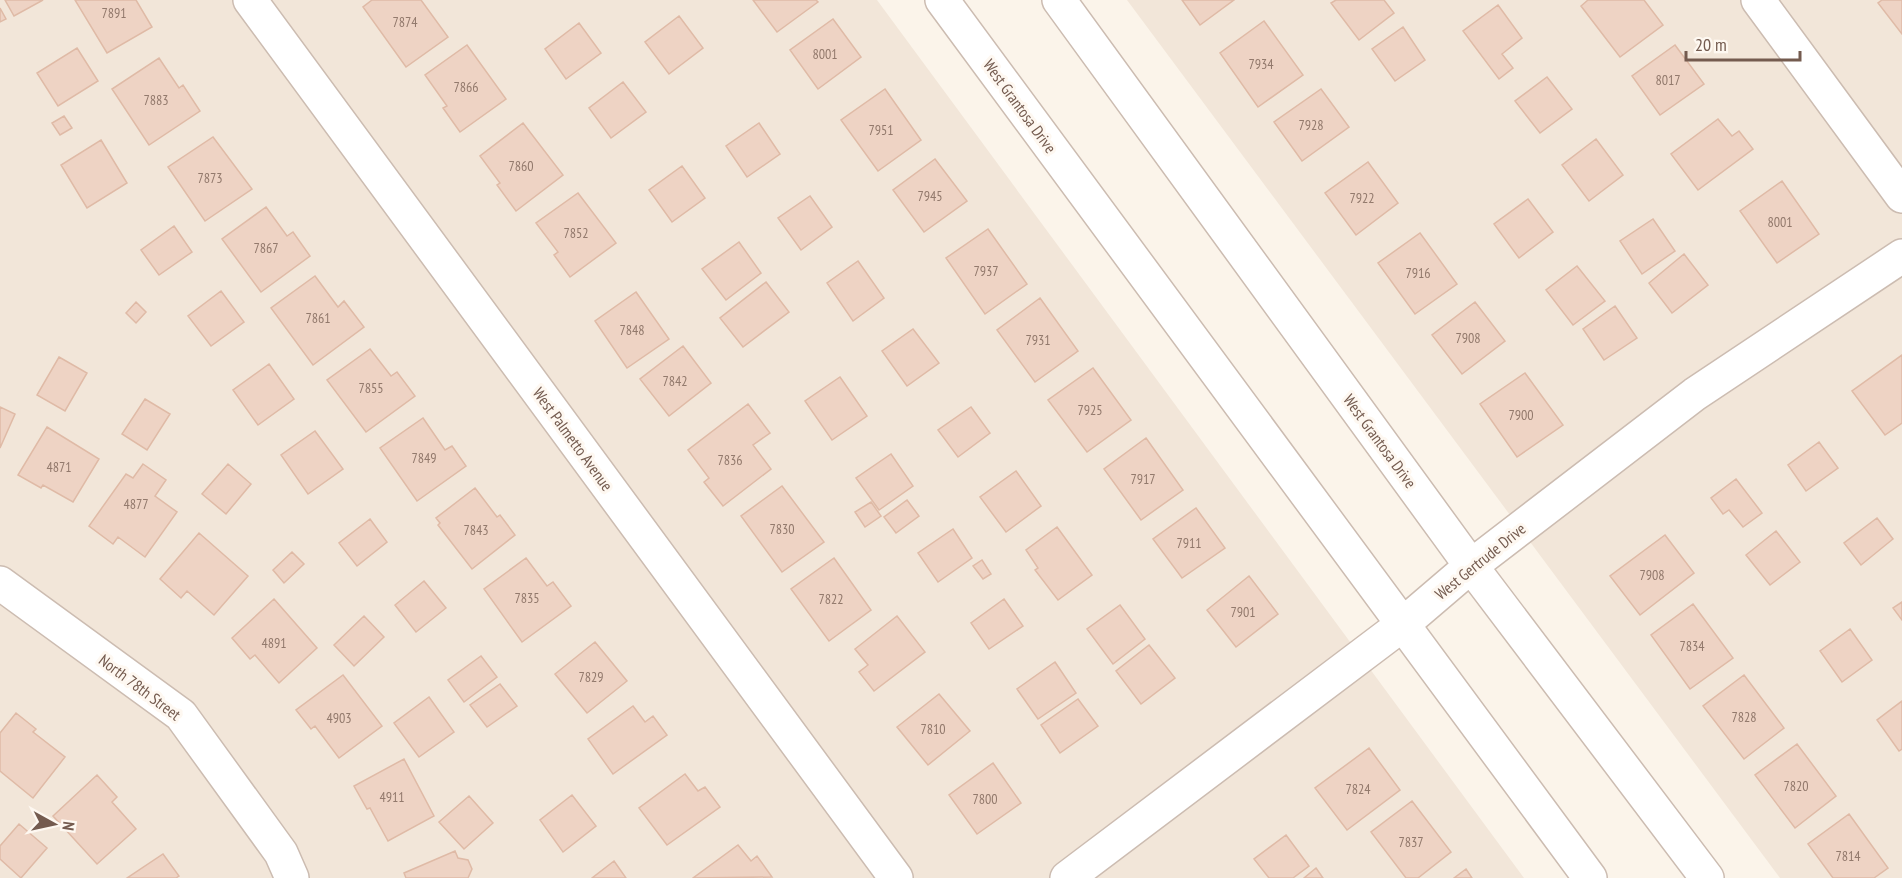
<svg xmlns="http://www.w3.org/2000/svg" width="1902" height="878" font-family="'PT Sans Narrow',sans-serif">
<style>
.residential{fill:#f2e6d9}
.building{fill:#eed3c4;stroke:#dfbaa6;stroke-width:1.5}
.lines{fill:none;stroke-linecap:round;stroke-linejoin:round}
.minor-casing{stroke:#ccbcb1;stroke-width:36}
.minor{stroke:#fff;stroke-width:33}
.labels{text-anchor:middle;dominant-baseline:central;stroke-width:6;stroke-linejoin:round;paint-order:stroke}
.number-label{font-size:14px;fill:#92796c}
.street-label{font-size:16px;fill:#745b4f;stroke:#fef8f1}
</style>
<rect width="100%" height="100%" fill="#fbf4ea"/>
<!-- residential -->
<path class="residential" d="M 0,0 L 877,0 L 1524,878 L 0,878 Z
M 1127,0 L 1902,0 L 1902,878 L 1780,878 Z"/>
<!-- building -->
<path class="building" d="M 5,0 L 43,0 L 14,16 Z
M 75,0 L 136,0 L 152,27 L 107,53 Z
M 372,0 L 421,0 L 448,37 L 406,67 L 363,7 Z
M 753,0 L 816,0 L 818,2 L 777,32 Z
M 1182,0 L 1234,0 L 1200,25 Z
M 1336,0 L 1384,0 L 1394,13 L 1359,40 L 1331,3 Z
M 1588,0 L 1644,0 L 1663,25 L 1620,57 L 1581,6 Z
M 1882,0 L 1902,0 L 1902,34 L 1878,3 Z
M 1498,5 L 1522,38 L 1502,54 L 1513,68 L 1499,79 L 1463,31 Z
M 0,8 L 6,19 L 0,22 Z
M 679,16 L 703,48 L 669,74 L 645,42 Z
M 833,19 L 861,57 L 818,89 L 790,50 Z
M 1264,21 L 1303,75 L 1258,107 L 1220,53 Z
M 579,23 L 601,53 L 566,79 L 545,49 Z
M 1403,27 L 1425,60 L 1395,81 L 1372,49 Z
M 467,45 L 506,99 L 460,132 L 443,108 L 447,106 L 425,75 Z
M 1675,45 L 1704,84 L 1660,115 L 1632,76 Z
M 77,48 L 98,81 L 58,106 L 37,73 Z
M 159,58 L 179,88 L 183,85 L 200,111 L 149,145 L 112,89 Z
M 1547,77 L 1572,109 L 1540,133 L 1515,101 Z
M 623,82 L 646,112 L 611,138 L 589,108 Z
M 885,89 L 921,140 L 878,171 L 841,120 Z
M 1321,89 L 1349,127 L 1302,161 L 1274,122 Z
M 64,116 L 72,128 L 60,135 L 52,123 Z
M 1718,119 L 1732,136 L 1739,131 L 1753,149 L 1698,190 L 1671,154 Z
M 523,123 L 563,175 L 516,211 L 497,185 L 500,183 L 480,156 Z
M 759,123 L 780,154 L 747,177 L 726,146 Z
M 213,137 L 252,189 L 205,221 L 168,167 Z
M 1596,139 L 1623,175 L 1589,201 L 1562,165 Z
M 101,140 L 127,183 L 87,208 L 61,165 Z
M 935,159 L 967,201 L 924,232 L 893,190 Z
M 1368,162 L 1398,203 L 1356,235 L 1325,193 Z
M 682,166 L 705,198 L 672,222 L 649,190 Z
M 1782,181 L 1819,234 L 1777,263 L 1740,211 Z
M 578,193 L 616,243 L 570,277 L 554,255 L 558,252 L 536,223 Z
M 810,196 L 832,227 L 801,250 L 778,218 Z
M 1528,199 L 1553,232 L 1519,258 L 1494,224 Z
M 266,207 L 287,236 L 293,232 L 310,256 L 261,292 L 222,239 Z
M 1653,219 L 1675,251 L 1642,274 L 1620,241 Z
M 174,226 L 192,252 L 159,275 L 141,250 Z
M 988,229 L 1027,284 L 985,314 L 946,258 Z
M 1420,233 L 1457,284 L 1415,314 L 1378,263 Z
M 739,242 L 761,273 L 726,300 L 702,269 Z
M 1684,254 L 1708,285 L 1672,313 L 1649,283 Z
M 858,261 L 884,298 L 853,321 L 827,283 Z
M 1577,266 L 1605,301 L 1573,325 L 1546,290 Z
M 315,276 L 338,307 L 344,301 L 364,327 L 313,365 L 271,308 Z
M 766,282 L 789,312 L 743,347 L 720,318 Z
M 221,291 L 244,322 L 211,346 L 188,316 Z
M 636,292 L 669,339 L 627,368 L 595,321 Z
M 1040,298 L 1078,351 L 1035,382 L 997,330 Z
M 136,302 L 146,312 L 136,323 L 126,313 Z
M 1475,302 L 1505,341 L 1462,374 L 1432,335 Z
M 1615,306 L 1637,338 L 1604,360 L 1583,329 Z
M 913,329 L 939,363 L 907,386 L 882,351 Z
M 683,346 L 711,383 L 669,416 L 640,379 Z
M 370,349 L 391,376 L 397,372 L 415,396 L 366,432 L 327,380 Z
M 1902,355 L 1902,423 L 1885,435 L 1852,391 Z
M 59,357 L 87,373 L 65,411 L 37,395 Z
M 269,364 L 294,399 L 258,425 L 233,390 Z
M 1093,368 L 1131,420 L 1087,452 L 1048,400 Z
M 1525,373 L 1563,425 L 1517,457 L 1480,404 Z
M 840,377 L 867,416 L 832,440 L 805,401 Z
M 145,399 L 170,414 L 147,450 L 122,434 Z
M 748,404 L 770,433 L 753,445 L 771,469 L 723,506 L 704,482 L 709,478 L 688,450 Z
M 0,407 L 15,414 L 0,448 Z
M 971,407 L 990,433 L 958,457 L 938,430 Z
M 423,418 L 445,450 L 452,446 L 466,466 L 417,501 L 380,448 Z
M 47,427 L 99,459 L 73,502 L 43,485 L 41,488 L 18,475 Z
M 315,431 L 343,469 L 308,494 L 281,455 Z
M 1146,438 L 1183,490 L 1141,520 L 1104,469 Z
M 1819,442 L 1838,468 L 1806,491 L 1788,465 Z
M 891,454 L 913,486 L 879,510 L 856,478 Z
M 143,464 L 166,480 L 155,496 L 177,512 L 145,557 L 118,537 L 113,544 L 89,526 L 126,474 L 133,478 Z
M 228,464 L 251,484 L 226,514 L 202,494 Z
M 1016,471 L 1041,506 L 1006,532 L 980,497 Z
M 1736,479 L 1762,513 L 1743,527 L 1729,510 L 1723,514 L 1711,498 Z
M 782,486 L 824,542 L 782,572 L 741,516 Z
M 475,488 L 497,517 L 500,515 L 515,535 L 472,569 L 438,525 L 440,523 L 436,518 Z
M 907,500 L 919,516 L 896,533 L 884,517 Z
M 871,502 L 881,516 L 865,527 L 855,512 Z
M 1196,508 L 1225,548 L 1182,578 L 1153,539 Z
M 1877,518 L 1893,539 L 1861,565 L 1844,543 Z
M 370,519 L 387,542 L 357,566 L 339,543 Z
M 1057,527 L 1092,575 L 1058,600 L 1035,570 L 1038,568 L 1026,550 Z
M 953,529 L 972,558 L 938,582 L 918,553 Z
M 1776,531 L 1800,562 L 1770,585 L 1746,555 Z
M 199,533 L 248,576 L 214,615 L 187,591 L 181,598 L 160,579 Z
M 1665,535 L 1694,573 L 1640,615 L 1610,576 Z
M 292,552 L 304,564 L 284,583 L 273,570 Z
M 526,558 L 547,586 L 553,582 L 571,606 L 522,642 L 484,589 Z
M 834,558 L 871,610 L 829,641 L 791,589 Z
M 982,560 L 991,574 L 983,579 L 973,566 Z
M 1249,576 L 1278,614 L 1236,647 L 1207,610 Z
M 424,581 L 446,608 L 416,632 L 395,605 Z
M 274,599 L 317,648 L 279,683 L 255,655 L 250,659 L 232,638 Z
M 1004,599 L 1023,626 L 989,649 L 971,623 Z
M 1902,602 L 1902,620 L 1893,608 Z
M 1693,604 L 1733,658 L 1690,689 L 1651,635 Z
M 1120,605 L 1145,639 L 1113,664 L 1087,629 Z
M 364,616 L 384,637 L 354,666 L 334,645 Z
M 897,616 L 925,652 L 874,691 L 859,672 L 868,665 L 855,649 Z
M 1850,629 L 1872,660 L 1842,682 L 1820,651 Z
M 595,642 L 627,681 L 587,713 L 555,674 Z
M 1149,645 L 1175,678 L 1141,704 L 1116,671 Z
M 481,656 L 497,677 L 464,702 L 448,680 Z
M 1055,662 L 1076,693 L 1038,719 L 1017,689 Z
M 343,675 L 382,726 L 339,758 L 315,726 L 311,729 L 296,710 Z
M 1744,675 L 1784,728 L 1744,759 L 1703,706 Z
M 500,684 L 517,706 L 487,727 L 470,705 Z
M 939,694 L 970,731 L 928,765 L 897,727 Z
M 429,697 L 454,732 L 419,757 L 394,723 Z
M 1078,699 L 1098,726 L 1060,753 L 1041,725 Z
M 1902,701 L 1902,749 L 1899,751 L 1877,720 Z
M 633,706 L 645,722 L 653,716 L 667,735 L 613,774 L 588,739 Z
M 16,713 L 36,729 L 33,732 L 65,757 L 33,798 L 0,771 L 0,733 Z
M 1797,744 L 1836,796 L 1795,828 L 1755,775 Z
M 1369,748 L 1400,790 L 1347,830 L 1315,788 Z
M 404,759 L 434,816 L 388,841 L 370,808 L 367,809 L 354,786 Z
M 993,763 L 1021,803 L 977,834 L 949,795 Z
M 685,774 L 698,791 L 705,787 L 720,807 L 667,845 L 639,808 Z
M 97,775 L 117,797 L 112,802 L 136,829 L 97,864 L 53,816 Z
M 572,795 L 596,826 L 563,852 L 540,820 Z
M 469,796 L 493,823 L 464,849 L 439,822 Z
M 1412,801 L 1451,852 L 1418,878 L 1406,878 L 1371,832 Z
M 1849,814 L 1888,868 L 1874,878 L 1833,878 L 1808,844 Z
M 19,824 L 47,848 L 21,878 L 0,859 L 0,846 Z
M 1286,835 L 1309,866 L 1293,878 L 1269,878 L 1254,859 Z
M 738,845 L 751,861 L 757,856 L 772,877 L 693,878 Z
M 455,851 L 458,858 L 468,860 L 472,869 L 468,878 L 406,878 L 404,873 Z
M 163,854 L 179,876 L 176,878 L 127,878 Z
M 614,861 L 626,878 L 592,878 Z
M 1316,868 L 1323,878 L 1304,878 Z
M 1466,869 L 1472,878 L 1454,878 Z"/>
<g class="lines">
<defs>
<path id="minor" d="M 250,0 L 896,878
M 942,0 L 1590,878
M 1059,0 L 1471,566 L 1707,878
M 1758,0 L 1902,196
M 0,583 L 181,715 L 281,853 L 292,878
M 1067,878 L 1402,625 L 1471,566 L 1695,394 L 1902,256"/>
</defs>
<!-- minor casing -->
<use href="#minor" class="minor-casing"/>
<!-- minor -->
<use href="#minor" class="minor"/>
</g>
<g class="labels">
<!-- number labels -->
<g class="number-label">
<text x="114" y="13">7891</text>
<text x="405" y="22">7874</text>
<text x="825" y="54">8001</text>
<text x="1261" y="64">7934</text>
<text x="1668" y="80">8017</text>
<text x="466" y="87">7866</text>
<text x="156" y="100">7883</text>
<text x="1311" y="125">7928</text>
<text x="881" y="130">7951</text>
<text x="521" y="166">7860</text>
<text x="210" y="178">7873</text>
<text x="930" y="196">7945</text>
<text x="1362" y="198">7922</text>
<text x="1780" y="222">8001</text>
<text x="576" y="233">7852</text>
<text x="266" y="248">7867</text>
<text x="986" y="271">7937</text>
<text x="1418" y="273">7916</text>
<text x="318" y="318">7861</text>
<text x="632" y="330">7848</text>
<text x="1468" y="338">7908</text>
<text x="1038" y="340">7931</text>
<text x="675" y="381">7842</text>
<text x="371" y="388">7855</text>
<text x="1090" y="410">7925</text>
<text x="1521" y="415">7900</text>
<text x="424" y="458">7849</text>
<text x="730" y="460">7836</text>
<text x="59" y="467">4871</text>
<text x="1143" y="479">7917</text>
<text x="136" y="504">4877</text>
<text x="782" y="529">7830</text>
<text x="476" y="530">7843</text>
<text x="1189" y="543">7911</text>
<text x="1652" y="575">7908</text>
<text x="527" y="598">7835</text>
<text x="831" y="599">7822</text>
<text x="1243" y="612">7901</text>
<text x="274" y="643">4891</text>
<text x="1692" y="646">7834</text>
<text x="591" y="677">7829</text>
<text x="1744" y="717">7828</text>
<text x="339" y="718">4903</text>
<text x="933" y="729">7810</text>
<text x="1796" y="786">7820</text>
<text x="1358" y="789">7824</text>
<text x="392" y="797">4911</text>
<text x="985" y="799">7800</text>
<text x="1411" y="842">7837</text>
<text x="1848" y="856">7814</text>
</g>
<!-- street labels -->
<g class="street-label">
<text transform="translate(1020 106) rotate(54)">West Grantosa Drive</text>
<text transform="translate(573 439) rotate(54)">West Palmetto Avenue</text>
<text transform="translate(1380 441) rotate(54)">West Grantosa Drive</text>
<text transform="translate(1480 561) rotate(-39)">West Gertrude Drive</text>
<text transform="translate(140 687) rotate(37)">North 78th Street</text>
</g>
</g>
<!-- north arrow -->
<g transform="translate(54 824) rotate(98)" stroke="#fef8f1" stroke-width="4.5" paint-order="stroke">
<path d="M0-4.5L10 22L0 15L-10 22Z" fill="#745b4f"/>
<text y="-9" font-size="16" font-weight="bold" text-anchor="middle" fill="#745b4f">N</text>
</g>
<!-- scale -->
<path d="M1686 51v9h114v-9" fill="none" stroke="#745b4f" stroke-width="3"/>
<text x="1695" y="51" font-size="18" fill="#745b4f" stroke="#fef8f1" stroke-width="4.5" paint-order="stroke">20 m</text>
</svg>
